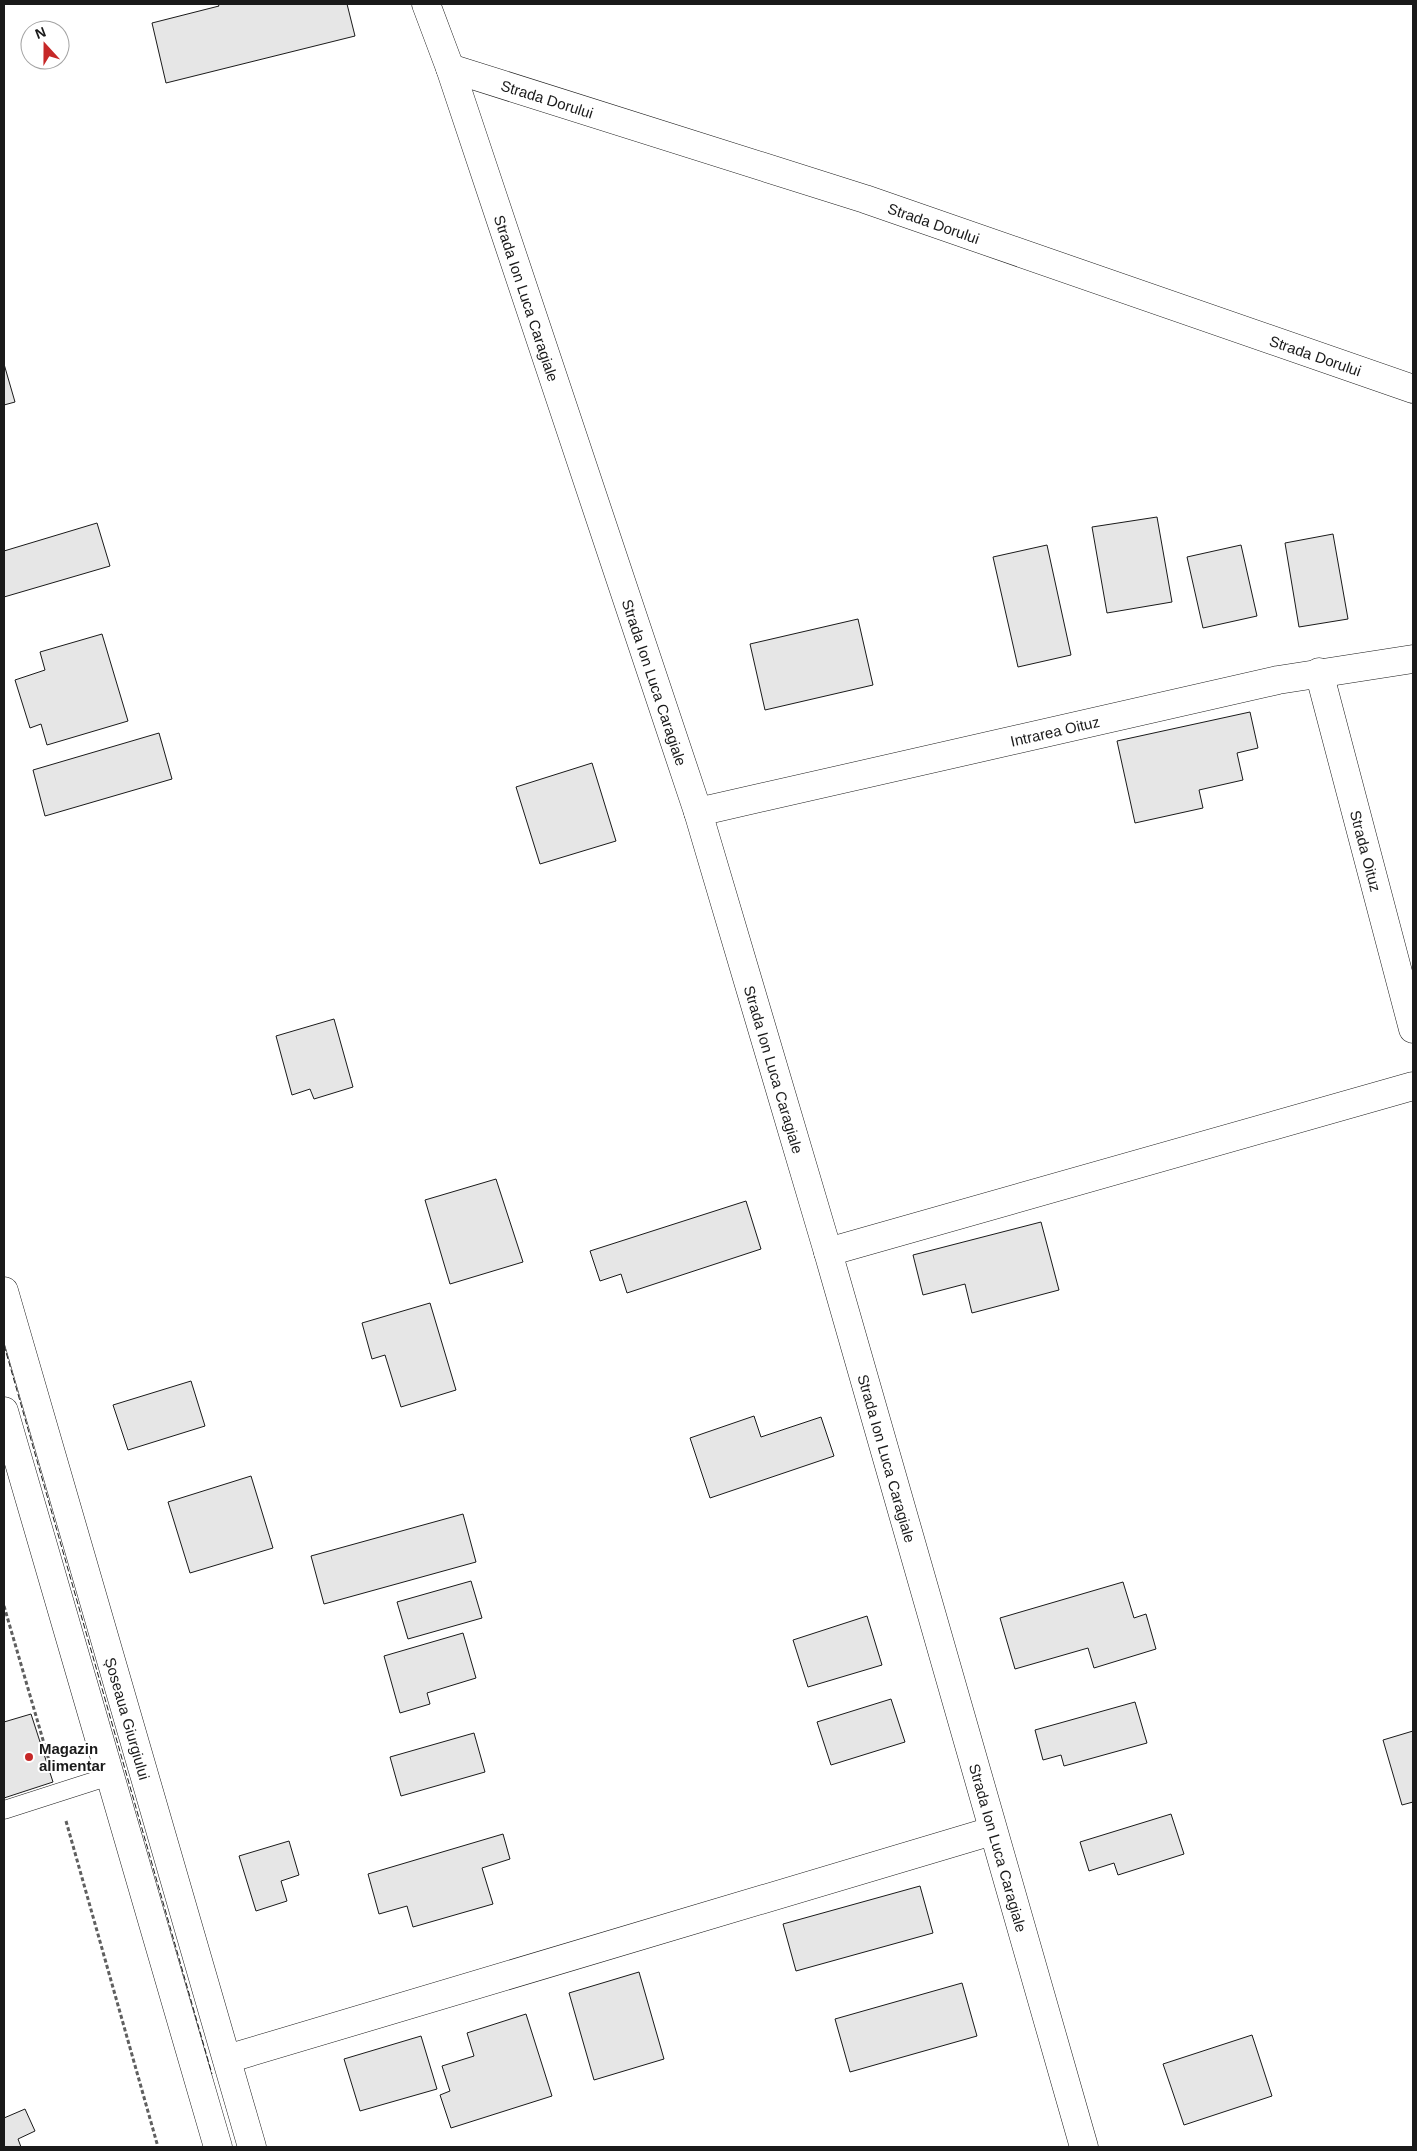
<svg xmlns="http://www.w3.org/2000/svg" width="1417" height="2151" font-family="Arial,sans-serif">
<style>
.building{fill:#e6e6e6;stroke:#1a1a1a}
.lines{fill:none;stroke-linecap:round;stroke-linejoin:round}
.service-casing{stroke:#1a1a1a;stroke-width:19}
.minor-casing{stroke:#1a1a1a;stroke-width:29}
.trunk-casing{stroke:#1a1a1a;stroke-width:29}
.path{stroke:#5f5f5f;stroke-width:3;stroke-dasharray:4 2.5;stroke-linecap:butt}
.service{stroke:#fff;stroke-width:18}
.minor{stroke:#fff;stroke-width:28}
.trunk{stroke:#fff;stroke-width:28}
.fence{stroke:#1a1a1a;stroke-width:1;stroke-dasharray:6 2.5;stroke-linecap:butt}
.poi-dot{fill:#c62828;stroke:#fff;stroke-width:2}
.labels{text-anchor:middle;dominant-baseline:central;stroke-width:4;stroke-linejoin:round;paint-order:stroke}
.street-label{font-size:15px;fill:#1a1a1a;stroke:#fff}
.poi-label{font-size:15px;font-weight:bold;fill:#1a1a1a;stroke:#fff;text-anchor:start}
</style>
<rect width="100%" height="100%" fill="#fff"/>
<!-- building -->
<path class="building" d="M 218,4 L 347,4 L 355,36 L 166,83 L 152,23 L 219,6 Z
M 4,364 L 15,402 L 4,405 Z
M 1157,517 L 1172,602 L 1107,613 L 1092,527 Z
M 97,523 L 110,566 L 4,597 L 4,551 Z
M 1333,534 L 1348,619 L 1299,627 L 1285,543 Z
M 1047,545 L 1071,655 L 1018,667 L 993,557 Z
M 1241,545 L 1257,616 L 1203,628 L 1187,557 Z
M 858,619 L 873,685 L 765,710 L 750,644 Z
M 102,634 L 128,721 L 47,745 L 41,724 L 30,728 L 15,680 L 45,670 L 40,652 Z
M 1250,712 L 1258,748 L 1237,753 L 1243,780 L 1199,790 L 1203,808 L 1135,823 L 1117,741 Z
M 159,733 L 172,779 L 45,816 L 33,770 Z
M 592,763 L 616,841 L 540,864 L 516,787 Z
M 334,1019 L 353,1087 L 314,1099 L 310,1089 L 292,1095 L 276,1036 Z
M 496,1179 L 523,1262 L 450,1284 L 425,1200 Z
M 746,1201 L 761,1249 L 627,1293 L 621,1274 L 600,1281 L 590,1251 Z
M 1041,1222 L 1059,1290 L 972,1313 L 965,1284 L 923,1295 L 913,1255 Z
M 430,1303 L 456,1390 L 401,1407 L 385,1355 L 372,1359 L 362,1323 Z
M 191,1381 L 205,1426 L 128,1450 L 113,1405 Z
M 754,1416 L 761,1437 L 821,1417 L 834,1456 L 710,1498 L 690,1438 Z
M 251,1476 L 273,1548 L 190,1573 L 168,1502 Z
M 463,1514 L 476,1562 L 324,1604 L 311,1556 Z
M 471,1581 L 482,1618 L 408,1639 L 397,1602 Z
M 1123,1582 L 1134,1618 L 1146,1614 L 1156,1649 L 1094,1668 L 1088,1648 L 1015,1669 L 1000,1618 Z
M 867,1616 L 882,1665 L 808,1687 L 793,1640 Z
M 463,1633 L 476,1678 L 427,1693 L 430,1704 L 400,1713 L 384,1656 Z
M 891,1699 L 905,1742 L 831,1765 L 817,1722 Z
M 1135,1702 L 1147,1743 L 1064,1766 L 1061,1755 L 1043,1760 L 1035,1730 Z
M 31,1714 L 53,1782 L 4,1798 L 4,1722 Z
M 1413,1731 L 1413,1802 L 1402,1805 L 1383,1740 Z
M 474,1733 L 485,1772 L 401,1796 L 390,1757 Z
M 1171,1814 L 1184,1854 L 1118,1875 L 1114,1863 L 1089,1871 L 1080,1842 Z
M 503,1834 L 510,1859 L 482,1868 L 493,1904 L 413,1927 L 407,1906 L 379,1914 L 368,1874 Z
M 289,1841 L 299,1875 L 281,1881 L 287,1901 L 256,1911 L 239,1856 Z
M 920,1886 L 933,1933 L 796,1971 L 783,1924 Z
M 639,1972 L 664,2059 L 594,2080 L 569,1993 Z
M 962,1983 L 977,2036 L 850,2072 L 835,2019 Z
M 526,2014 L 552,2096 L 451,2128 L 440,2095 L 450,2091 L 442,2066 L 474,2056 L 467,2033 Z
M 1252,2035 L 1272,2096 L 1184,2125 L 1163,2064 Z
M 421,2036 L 437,2089 L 360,2111 L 344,2059 Z
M 25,2109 L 35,2131 L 18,2139 L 21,2147 L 4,2147 L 4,2118 Z"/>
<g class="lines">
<defs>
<path id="service" d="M 4,1810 L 110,1776"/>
<g id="minor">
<path id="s1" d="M 426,4 L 450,68 L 698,812 L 828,1252 L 1084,2147"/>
<path id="s2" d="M 450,68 L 865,199 L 1413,389"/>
<path id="s3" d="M 1319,672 L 1413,1029"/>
<path id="s4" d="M 698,812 L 1278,680 L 1413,659"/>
<path d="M 828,1252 L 1413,1086"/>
<path d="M 227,2059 L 992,1831"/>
</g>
<g id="trunk">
<path id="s5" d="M 4,1291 L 252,2147"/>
<path d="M 4,1411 L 218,2147"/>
</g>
</defs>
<!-- service casing -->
<use href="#service" class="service-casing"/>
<!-- minor casing -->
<use href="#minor" class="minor-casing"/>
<!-- trunk casing -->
<use href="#trunk" class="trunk-casing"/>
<!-- path -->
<path class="path" d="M 4,1606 L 50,1764
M 66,1821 L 158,2147"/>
<!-- service -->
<use href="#service" class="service"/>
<!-- minor -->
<use href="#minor" class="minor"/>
<!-- trunk -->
<use href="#trunk" class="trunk"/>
<!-- fence -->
<path class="fence" d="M 4,1345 L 212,2074"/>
</g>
<!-- markers -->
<circle class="poi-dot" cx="29" cy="1757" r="5"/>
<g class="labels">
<!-- street labels -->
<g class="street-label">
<text stroke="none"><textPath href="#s2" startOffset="102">Strada Dorului</textPath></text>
<text stroke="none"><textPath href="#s2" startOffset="508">Strada Dorului</textPath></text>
<text stroke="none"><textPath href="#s1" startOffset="311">Strada Ion Luca Caragiale</textPath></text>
<text stroke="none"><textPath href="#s2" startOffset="912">Strada Dorului</textPath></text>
<text stroke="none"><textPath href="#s1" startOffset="716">Strada Ion Luca Caragiale</textPath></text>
<text stroke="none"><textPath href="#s4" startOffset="366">Intrarea Oituz</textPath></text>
<text stroke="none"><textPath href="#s3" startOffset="185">Strada Oituz</textPath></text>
<text stroke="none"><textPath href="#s1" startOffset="1121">Strada Ion Luca Caragiale</textPath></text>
<text stroke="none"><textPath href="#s1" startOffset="1526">Strada Ion Luca Caragiale</textPath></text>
<text stroke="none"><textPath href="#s5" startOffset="445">Șoseaua Giurgiului</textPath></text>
<text stroke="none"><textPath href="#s1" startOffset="1931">Strada Ion Luca Caragiale</textPath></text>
</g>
<!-- poi labels -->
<g class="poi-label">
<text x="39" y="1748">Magazin<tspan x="39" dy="17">alimentar</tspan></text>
</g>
</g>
<!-- border -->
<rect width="1417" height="2151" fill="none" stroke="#1a1a1a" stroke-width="10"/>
<!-- north arrow -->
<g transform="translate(45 45) rotate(339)"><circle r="24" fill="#ffffff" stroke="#a3a3a3"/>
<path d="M0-4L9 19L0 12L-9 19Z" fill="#c62828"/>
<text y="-8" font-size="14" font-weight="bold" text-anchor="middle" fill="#1a1a1a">N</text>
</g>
</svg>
